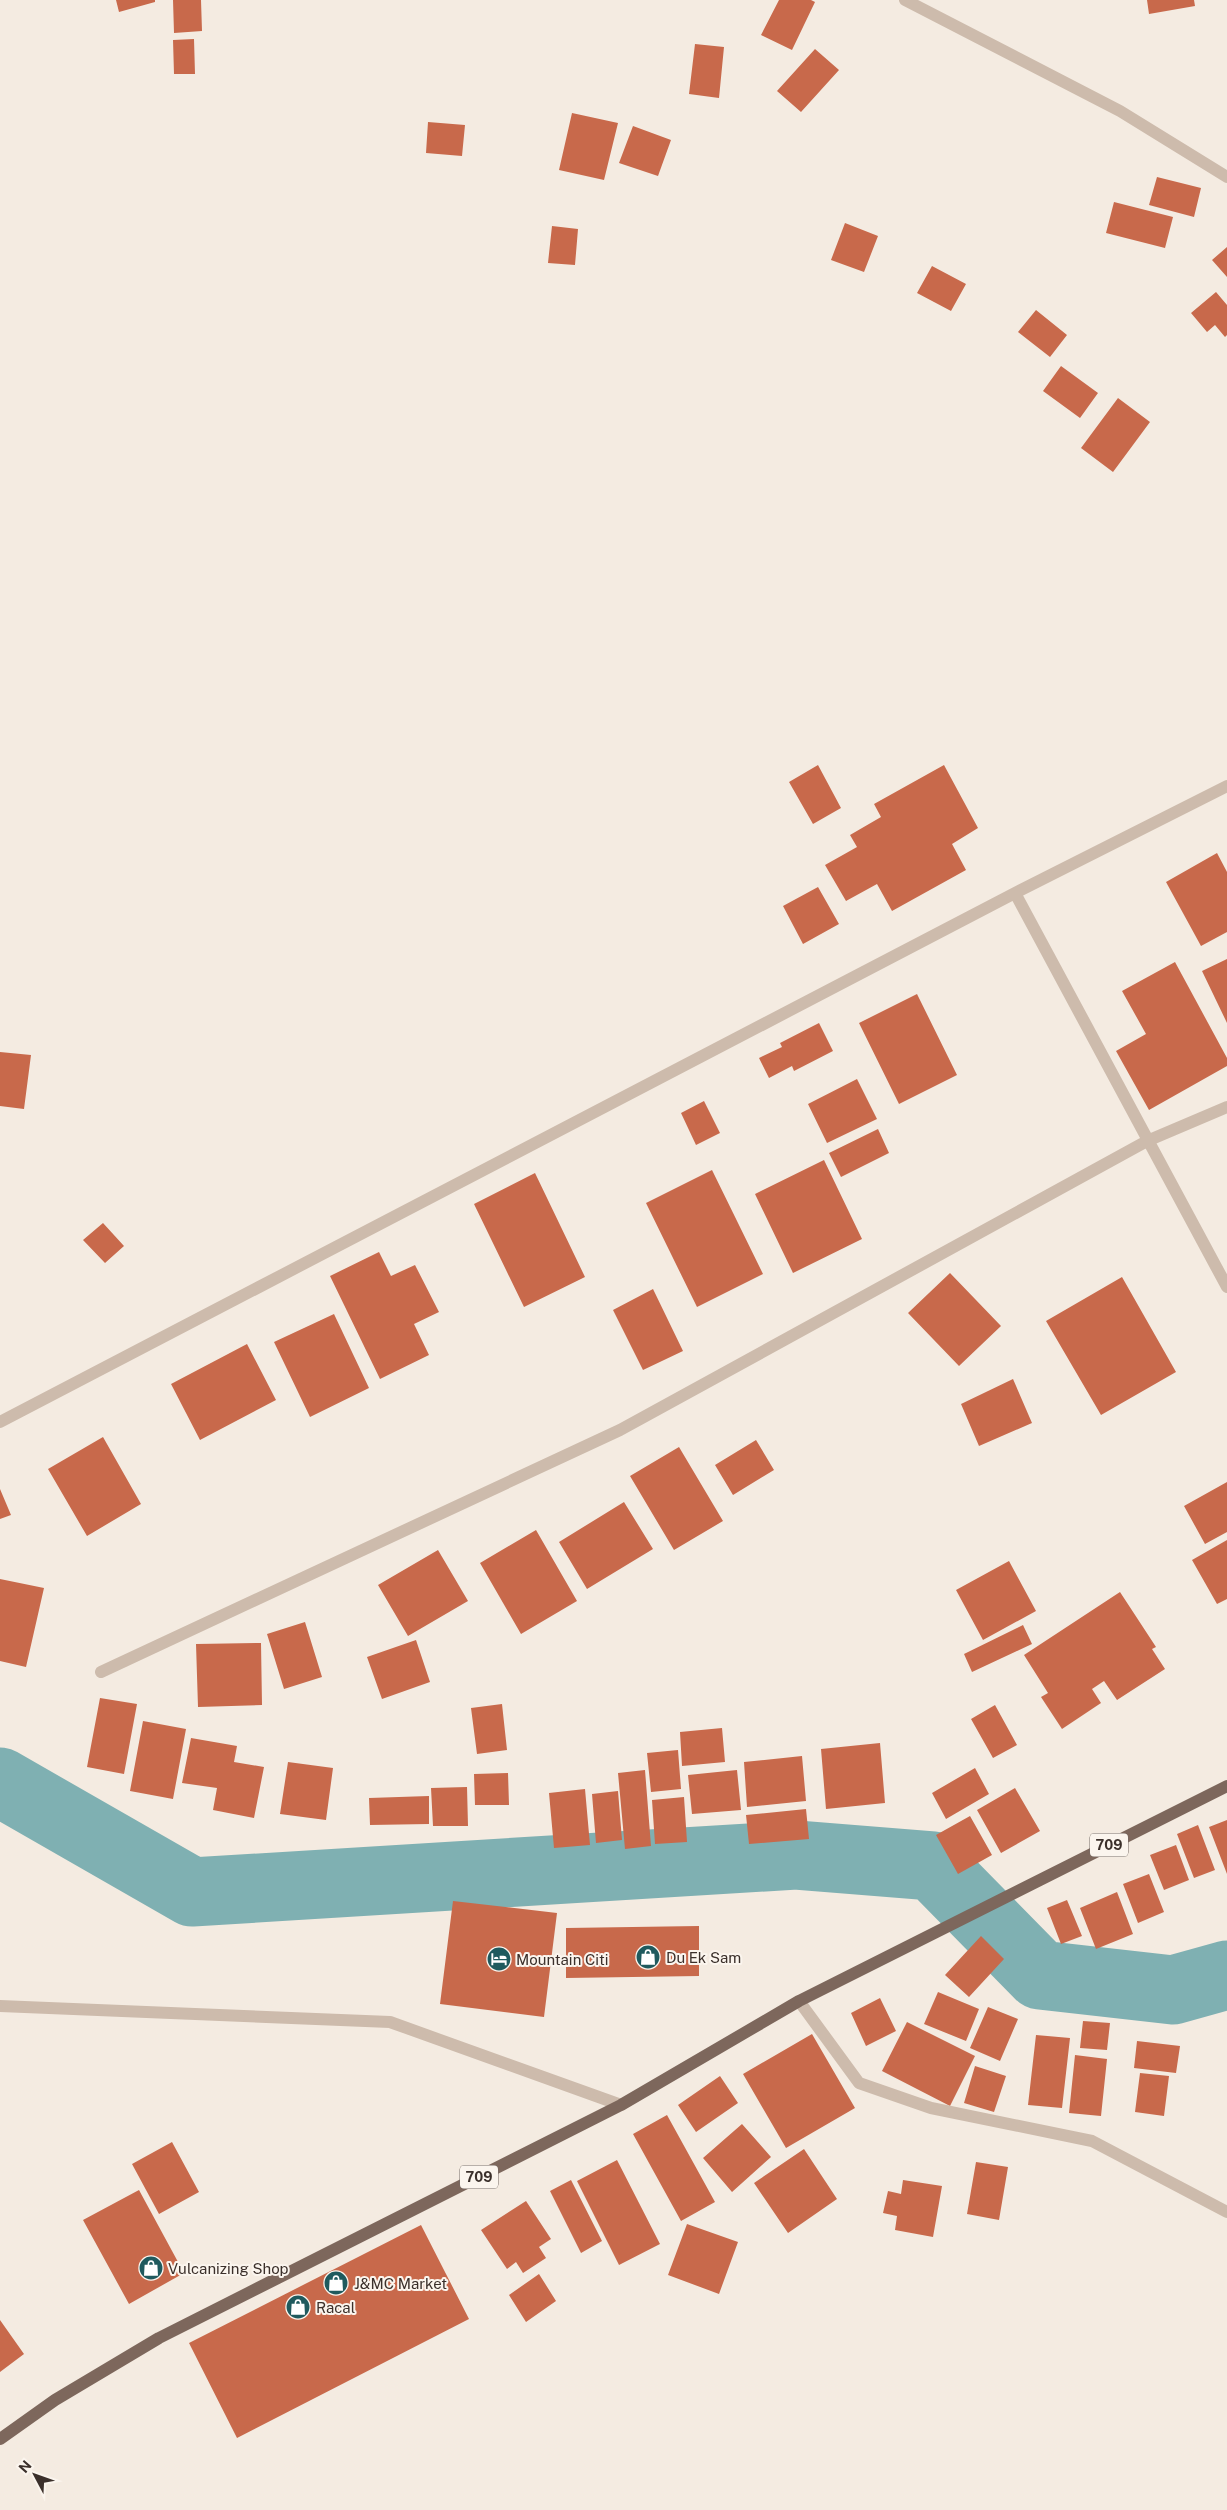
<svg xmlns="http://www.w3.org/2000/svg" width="1227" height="2510" font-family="'Public Sans',sans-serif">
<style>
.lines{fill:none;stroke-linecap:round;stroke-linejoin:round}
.river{stroke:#7fb0b2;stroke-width:69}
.building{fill:#c8694b}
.minor{stroke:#cdbbac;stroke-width:12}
.major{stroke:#7d675c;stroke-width:12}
.labels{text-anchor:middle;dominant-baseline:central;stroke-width:4;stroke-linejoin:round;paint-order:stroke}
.shield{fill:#fbf5ee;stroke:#756b66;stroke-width:1}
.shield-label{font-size:14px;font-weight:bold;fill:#3b302b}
.poi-label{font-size:15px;fill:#3b302b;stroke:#fbf5ee;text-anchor:start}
</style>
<rect width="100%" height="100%" fill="#f4ebe1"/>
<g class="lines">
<!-- river -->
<path class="river" d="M 0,1782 L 192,1892 L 796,1855 L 933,1866 L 1040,1975 L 1173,1990 L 1227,1975"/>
</g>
<!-- building -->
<path class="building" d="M 116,0 L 155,0 L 155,2 L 119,12 Z
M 173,0 L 201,0 L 202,31 L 174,33 Z
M 779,0 L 811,0 L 815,2 L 792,50 L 761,35 Z
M 1147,0 L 1194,0 L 1195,6 L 1149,14 Z
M 194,39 L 195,74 L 174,74 L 173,40 Z
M 695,44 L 724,47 L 719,98 L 689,94 Z
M 815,49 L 839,70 L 801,112 L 777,91 Z
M 572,113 L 618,123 L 604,180 L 559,170 Z
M 428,122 L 465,125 L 462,156 L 426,153 Z
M 633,126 L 671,140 L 658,176 L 619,163 Z
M 1157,177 L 1201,188 L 1194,217 L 1149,205 Z
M 1114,202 L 1173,217 L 1165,248 L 1106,233 Z
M 845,223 L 878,236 L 864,272 L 831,260 Z
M 552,226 L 578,229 L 575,265 L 548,263 Z
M 1227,247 L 1227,277 L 1212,260 Z
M 932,266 L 966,284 L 951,311 L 917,293 Z
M 1216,292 L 1227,305 L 1227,335 L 1225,337 L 1215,325 L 1207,332 L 1191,313 Z
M 1036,310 L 1067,335 L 1050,357 L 1018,332 Z
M 1061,366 L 1098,393 L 1080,418 L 1043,391 Z
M 1118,398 L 1150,422 L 1113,472 L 1081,448 Z
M 818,765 L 841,808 L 813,824 L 789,782 Z
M 944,765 L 978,828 L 952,844 L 966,870 L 892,911 L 877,884 L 846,901 L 825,865 L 857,847 L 850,835 L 881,817 L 874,804 Z
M 1217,853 L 1227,872 L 1227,932 L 1201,946 L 1166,882 Z
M 818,887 L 839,924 L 803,944 L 783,906 Z
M 1227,959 L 1227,1023 L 1202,971 Z
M 1175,962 L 1227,1058 L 1227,1066 L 1149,1110 L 1116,1051 L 1146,1034 L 1122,991 Z
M 917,994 L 957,1075 L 899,1104 L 859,1023 Z
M 819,1023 L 833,1051 L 794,1071 L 792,1066 L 769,1078 L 759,1058 L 782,1047 L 780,1043 Z
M 0,1052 L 31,1055 L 24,1109 L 0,1106 Z
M 857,1079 L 877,1119 L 827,1143 L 808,1104 Z
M 704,1101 L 720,1133 L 696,1145 L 681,1113 Z
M 878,1129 L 889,1153 L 841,1177 L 829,1153 Z
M 824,1160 L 862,1239 L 793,1273 L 755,1194 Z
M 712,1170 L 763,1274 L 697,1307 L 646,1203 Z
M 535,1173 L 585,1277 L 524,1307 L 474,1204 Z
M 103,1223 L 124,1246 L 105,1263 L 83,1240 Z
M 379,1252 L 391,1276 L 415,1265 L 439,1312 L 414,1324 L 429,1355 L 380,1379 L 330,1276 Z
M 950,1273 L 1001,1326 L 959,1366 L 908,1313 Z
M 1122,1277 L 1176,1372 L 1101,1415 L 1046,1321 Z
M 653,1289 L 683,1351 L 643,1370 L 613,1310 Z
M 334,1314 L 369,1388 L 310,1417 L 274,1342 Z
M 247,1344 L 276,1400 L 200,1440 L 171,1384 Z
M 1013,1379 L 1032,1423 L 979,1446 L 961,1404 Z
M 103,1437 L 141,1504 L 87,1536 L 48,1469 Z
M 756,1440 L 774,1470 L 733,1495 L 715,1465 Z
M 679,1447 L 723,1521 L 674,1550 L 630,1476 Z
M 1227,1482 L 1227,1532 L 1205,1544 L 1184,1506 Z
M 0,1489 L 11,1515 L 0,1519 Z
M 624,1502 L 653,1549 L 587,1589 L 559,1542 Z
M 536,1530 L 577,1601 L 521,1634 L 480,1563 Z
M 1227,1540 L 1227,1599 L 1217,1604 L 1192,1560 Z
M 438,1550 L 468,1601 L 408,1636 L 378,1585 Z
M 1009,1561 L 1036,1611 L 983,1640 L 956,1590 Z
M 0,1579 L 44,1588 L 26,1667 L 0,1661 Z
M 1120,1592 L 1156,1647 L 1152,1649 L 1165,1669 L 1117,1700 L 1104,1681 L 1092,1689 L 1101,1703 L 1062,1729 L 1041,1697 L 1048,1693 L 1024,1655 Z
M 305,1622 L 322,1677 L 284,1689 L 267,1634 Z
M 1023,1625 L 1032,1644 L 972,1672 L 964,1654 Z
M 416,1640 L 430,1682 L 382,1699 L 367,1657 Z
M 261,1643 L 262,1705 L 198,1707 L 196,1644 Z
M 100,1698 L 137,1704 L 124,1774 L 87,1767 Z
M 502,1704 L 507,1750 L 477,1754 L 471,1708 Z
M 995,1705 L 1017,1745 L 993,1758 L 971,1719 Z
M 143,1721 L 186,1729 L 173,1799 L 130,1791 Z
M 722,1728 L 725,1762 L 682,1766 L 680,1732 Z
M 191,1738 L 237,1746 L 234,1762 L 264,1767 L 254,1818 L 213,1810 L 217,1788 L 182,1783 Z
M 880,1743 L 885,1803 L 826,1809 L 821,1749 Z
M 678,1750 L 681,1789 L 651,1792 L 647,1753 Z
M 802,1756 L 806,1801 L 747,1807 L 744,1762 Z
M 288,1762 L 333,1768 L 326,1820 L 280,1814 Z
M 975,1768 L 989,1794 L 946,1819 L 932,1793 Z
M 645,1770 L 651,1846 L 625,1849 L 618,1773 Z
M 737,1770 L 741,1810 L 692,1814 L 688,1775 Z
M 508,1773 L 509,1805 L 475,1805 L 474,1774 Z
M 467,1787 L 468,1826 L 433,1826 L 431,1788 Z
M 1015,1788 L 1040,1831 L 1001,1853 L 977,1810 Z
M 585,1789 L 590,1845 L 554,1848 L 549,1793 Z
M 618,1791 L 622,1840 L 596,1843 L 592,1794 Z
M 429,1796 L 429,1824 L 370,1825 L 369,1798 Z
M 684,1797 L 687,1842 L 655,1844 L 652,1800 Z
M 806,1809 L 809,1839 L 749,1844 L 746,1815 Z
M 970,1816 L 992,1855 L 958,1874 L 936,1835 Z
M 1227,1820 L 1227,1874 L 1209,1827 Z
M 1198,1825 L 1215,1870 L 1194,1878 L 1177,1834 Z
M 1176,1845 L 1189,1880 L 1164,1890 L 1150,1855 Z
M 1149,1874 L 1164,1912 L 1138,1923 L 1123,1884 Z
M 1117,1892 L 1133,1934 L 1096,1949 L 1080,1908 Z
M 1067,1900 L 1082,1936 L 1061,1944 L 1047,1908 Z
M 453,1901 L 557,1913 L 544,2017 L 440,2004 Z
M 699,1926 L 699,1976 L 566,1978 L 566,1928 Z
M 981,1936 L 1004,1959 L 969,1997 L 945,1975 Z
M 938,1992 L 979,2009 L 966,2041 L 924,2024 Z
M 880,1998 L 896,2031 L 866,2046 L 851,2013 Z
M 988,2007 L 1018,2019 L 1000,2061 L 970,2048 Z
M 1083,2021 L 1110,2023 L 1107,2050 L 1080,2048 Z
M 907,2022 L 975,2056 L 950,2106 L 882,2071 Z
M 812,2034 L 855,2108 L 786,2148 L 743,2074 Z
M 1036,2035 L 1070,2038 L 1062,2108 L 1028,2105 Z
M 1137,2041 L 1180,2046 L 1176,2073 L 1134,2068 Z
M 1075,2055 L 1107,2059 L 1101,2116 L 1069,2113 Z
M 975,2066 L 1006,2076 L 994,2112 L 964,2103 Z
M 1140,2073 L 1169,2076 L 1164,2116 L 1135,2112 Z
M 720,2076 L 738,2103 L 696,2132 L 678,2105 Z
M 667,2115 L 715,2202 L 681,2221 L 633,2134 Z
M 742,2124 L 771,2157 L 732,2192 L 703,2158 Z
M 172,2142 L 199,2192 L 159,2214 L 132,2164 Z
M 804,2149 L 837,2199 L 788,2233 L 754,2183 Z
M 617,2160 L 660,2244 L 619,2265 L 577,2181 Z
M 976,2162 L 1008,2167 L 999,2220 L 967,2214 Z
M 571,2180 L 602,2241 L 581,2253 L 550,2191 Z
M 903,2180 L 942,2186 L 933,2237 L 895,2230 L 897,2216 L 883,2213 L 888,2191 L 901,2194 Z
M 139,2190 L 184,2273 L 129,2304 L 83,2220 Z
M 526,2201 L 551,2239 L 539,2247 L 546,2258 L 523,2273 L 516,2262 L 507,2269 L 481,2230 Z
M 687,2224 L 738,2242 L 719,2294 L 668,2275 Z
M 421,2225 L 469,2319 L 237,2438 L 189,2343 Z
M 539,2274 L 556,2301 L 526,2322 L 509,2295 Z
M 0,2320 L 24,2354 L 0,2372 Z"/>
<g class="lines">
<!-- minor -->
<path class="minor" d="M 905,0 L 1120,111 L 1227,177
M 1015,893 L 1227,1287
M 0,1422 L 1015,893 L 1227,786
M 101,1672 L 620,1430 L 1147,1141 L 1227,1107
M 799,2001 L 859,2083 L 931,2108 L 1092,2141 L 1227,2212
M 0,2006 L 390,2022 L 621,2105"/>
<!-- major -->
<path class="major" d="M 0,2439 L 55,2400 L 159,2338 L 621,2105 L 799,2001 L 1227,1786"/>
</g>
<!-- icons -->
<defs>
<symbol id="shop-disc" viewBox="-11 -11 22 22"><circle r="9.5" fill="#1f5a5e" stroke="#fbf5ee"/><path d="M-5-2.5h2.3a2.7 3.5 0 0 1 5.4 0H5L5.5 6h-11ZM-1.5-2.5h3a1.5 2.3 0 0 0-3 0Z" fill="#fff"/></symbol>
<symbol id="hotel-disc" viewBox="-11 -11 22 22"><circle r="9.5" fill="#1f5a5e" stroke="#fbf5ee"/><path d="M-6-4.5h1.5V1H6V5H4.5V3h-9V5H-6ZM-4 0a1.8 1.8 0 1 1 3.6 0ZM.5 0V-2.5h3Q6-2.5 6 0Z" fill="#fff"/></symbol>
</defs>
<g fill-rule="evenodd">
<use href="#shop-disc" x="634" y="1943" width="28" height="28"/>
<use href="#hotel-disc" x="485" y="1945" width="28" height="28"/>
<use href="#shop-disc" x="137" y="2254" width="28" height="28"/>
<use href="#shop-disc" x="322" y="2269" width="28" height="28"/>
<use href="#shop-disc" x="284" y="2293" width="28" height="28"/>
</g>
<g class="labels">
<!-- shield labels -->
<g class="shield">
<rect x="1090" y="1833.5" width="38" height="23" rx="4"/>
<rect x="460" y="2165.5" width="38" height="23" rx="4"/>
</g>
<g class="shield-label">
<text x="1109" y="1845">709</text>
<text x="479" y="2177">709</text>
</g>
<!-- poi labels -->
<g class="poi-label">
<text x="666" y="1957">Du Ek Sam</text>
<text x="516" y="1959">Mountain Citi</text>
<text x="168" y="2268">Vulcanizing Shop</text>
<text x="354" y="2283">J&amp;MC Market</text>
<text x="316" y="2307">Racal</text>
</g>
</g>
<!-- north arrow -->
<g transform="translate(35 2475) rotate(311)" stroke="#fbf5ee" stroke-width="4" paint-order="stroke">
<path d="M0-4L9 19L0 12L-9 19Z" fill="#3b302b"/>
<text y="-8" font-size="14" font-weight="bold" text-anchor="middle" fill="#3b302b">N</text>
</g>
</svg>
